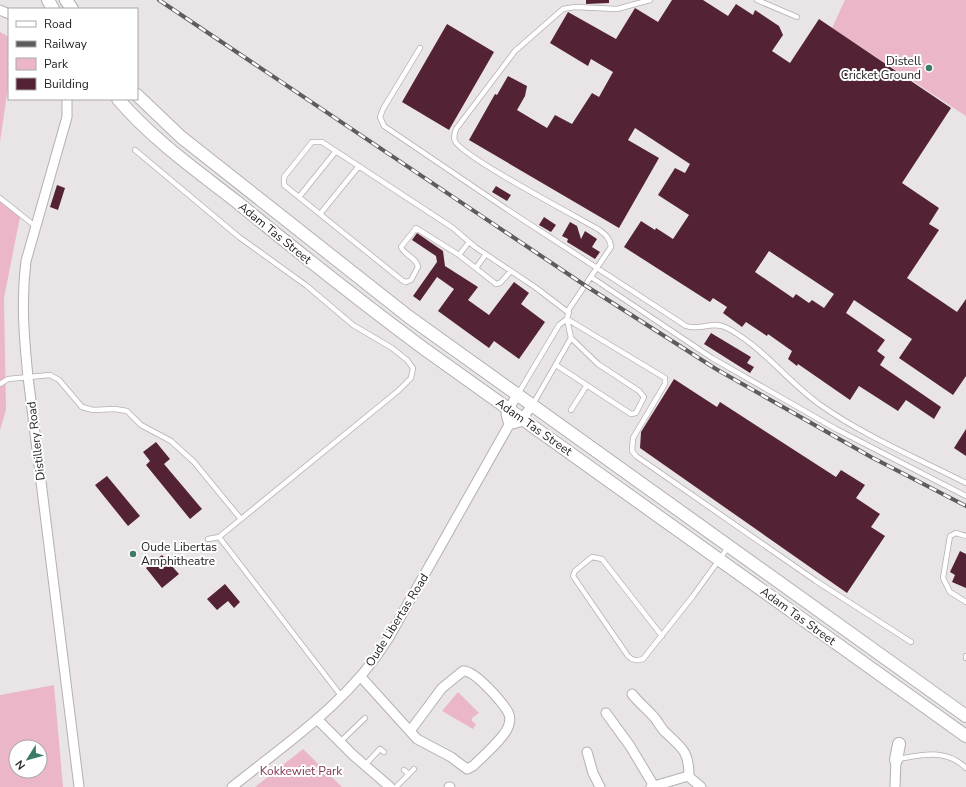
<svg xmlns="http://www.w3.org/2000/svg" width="966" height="787" font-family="'Nunito Sans',sans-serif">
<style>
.green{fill:#ebb7c8;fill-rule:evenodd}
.building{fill:#532335;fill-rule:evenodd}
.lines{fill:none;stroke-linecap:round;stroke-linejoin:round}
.lane-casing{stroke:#b4b0b1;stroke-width:6}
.street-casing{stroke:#b4b0b1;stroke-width:11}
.secondary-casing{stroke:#b4b0b1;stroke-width:14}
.lane{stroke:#fff;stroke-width:4.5}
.street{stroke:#fff;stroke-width:9}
.secondary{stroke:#fff;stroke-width:12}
.rail-casing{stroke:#5f5c5d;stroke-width:4}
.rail{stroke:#fff;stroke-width:2.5;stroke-dasharray:8;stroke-linecap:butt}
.poi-dot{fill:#3c7b69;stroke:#fff;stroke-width:1.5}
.labels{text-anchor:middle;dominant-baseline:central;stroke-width:4;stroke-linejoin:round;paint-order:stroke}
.poi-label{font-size:12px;fill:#262425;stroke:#fff;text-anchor:end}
.street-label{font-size:12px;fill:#262425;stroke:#fff}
.park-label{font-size:12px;fill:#7e3653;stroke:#fff}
</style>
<rect width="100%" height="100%" fill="#e9e5e6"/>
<!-- green -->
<path class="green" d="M 845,0 L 966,0 L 966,116 L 832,28 Z
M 0,32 L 9,37 L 9,80 L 0,142 Z
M 0,198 L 20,217 L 4,298 L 6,410 L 0,430 Z
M 54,685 L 63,787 L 0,787 L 0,695 ZM 16,747 L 40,747 L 40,771 L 16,771 Z
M 458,692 L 479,713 L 472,718 L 472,721 L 476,724 L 473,729 L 442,711 Z
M 303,749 L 342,787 L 255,787 Z"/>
<!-- building -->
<path class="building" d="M 586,0 L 609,0 L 609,3 L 586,4 Z
M 672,0 L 703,0 L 728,16 L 736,4 L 753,15 L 755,10 L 779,26 L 783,35 L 772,51 L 790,63 L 819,19 L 951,108 L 902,183 L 939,208 L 929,224 L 939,230 L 907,278 L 957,312 L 966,299 L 966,376 L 953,395 L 899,358 L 912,339 L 854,300 L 846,313 L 885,340 L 877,351 L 885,357 L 880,365 L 941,407 L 934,419 L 906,400 L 898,411 L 859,386 L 850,400 L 798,364 L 797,366 L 788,359 L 792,351 L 768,334 L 767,336 L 746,322 L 742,327 L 723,313 L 727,307 L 713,298 L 710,302 L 624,247 L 641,221 L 655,230 L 656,228 L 673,239 L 689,215 L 658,195 L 675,168 L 685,173 L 690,164 L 635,128 L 628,140 L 659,158 L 619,228 L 469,140 L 495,94 L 497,95 L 508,76 L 527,86 L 525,96 L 517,110 L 547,128 L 555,115 L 572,124 L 592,93 L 599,97 L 613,72 L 591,59 L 588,66 L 550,43 L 568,12 L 616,39 L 635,8 L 658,22 ZM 769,251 L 834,294 L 824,308 L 812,300 L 809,303 L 796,294 L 793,298 L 755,272 Z
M 447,24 L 494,52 L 449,130 L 402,102 Z
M 57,185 L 65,188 L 58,210 L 50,207 Z
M 496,186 L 511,195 L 507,201 L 492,192 Z
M 544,217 L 556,225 L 551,232 L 539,225 Z
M 570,222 L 577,226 L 581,239 L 585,231 L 597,239 L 592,247 L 600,252 L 595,259 L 567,242 L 568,239 L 562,236 Z
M 417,233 L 443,251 L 445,266 L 478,287 L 468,300 L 489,315 L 514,282 L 529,293 L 521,304 L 545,322 L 519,359 L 494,341 L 489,348 L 438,311 L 454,289 L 437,277 L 420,301 L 413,296 L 437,262 L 436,256 L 412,240 Z
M 711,333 L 751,357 L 747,363 L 754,367 L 750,373 L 704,344 Z
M 674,379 L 717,407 L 720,402 L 836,477 L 841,470 L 865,485 L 856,498 L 880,514 L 871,527 L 885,536 L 847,593 L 640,448 L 641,432 Z
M 966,429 L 966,456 L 954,448 Z
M 156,442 L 170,459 L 164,464 L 202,509 L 190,519 L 146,465 L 150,461 L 143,452 Z
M 107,476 L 140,516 L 128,526 L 95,485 Z
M 960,551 L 966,554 L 966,588 L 952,582 L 955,575 L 950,572 Z
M 162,555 L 179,574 L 162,588 L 146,568 Z
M 225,584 L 240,602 L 234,608 L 228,601 L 217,610 L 207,599 Z"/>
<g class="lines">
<defs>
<path id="lane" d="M 757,0 L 797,17
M 420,48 L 383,109 L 380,117 L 384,126 L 505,208 L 686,326 C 699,331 712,321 725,327 C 760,344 787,381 819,404 C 864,436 917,458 966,483
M 135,150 L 239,237 L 307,286 L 353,325 L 392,348 L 407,360 L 413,368 L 411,378 L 398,391 L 219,537 L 208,539
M 299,197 L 336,151
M 0,198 L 35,226
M 320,214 L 359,166
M 459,255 L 469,242
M 476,268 L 486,254
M 511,271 L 500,283 L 496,284 L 459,255 L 416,228 L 401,247 C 404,255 417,258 418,267 L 411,280 L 406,282 L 403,281 L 284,185 L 284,177 L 312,142 L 322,142 L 453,228 L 475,247 L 535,287 L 569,313
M 591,277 L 712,358 L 836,429 L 966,496
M 567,319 L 665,378 L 665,384 L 633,438 L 632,451 L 636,456 L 816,581 L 911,642
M 556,365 L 631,414 L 636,413 L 644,397 L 639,391 L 598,364 L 571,338 L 567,319 L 569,309 L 611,247 C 610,238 605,234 598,229 C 577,217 461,156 455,141 C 453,137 455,133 456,129 L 515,51 L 563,9 L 575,7 L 617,9 L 650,0
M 0,384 L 8,379 L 50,375 L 59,380 L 82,407 L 93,410 L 115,409 L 127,411 L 141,425 L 171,441 L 194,462 L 240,518
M 518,394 L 559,325 L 567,319
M 533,404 L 571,338
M 571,410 L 587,385
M 966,536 L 956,533 L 950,536 L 943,578 L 950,592 L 966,602
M 219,537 L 342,697
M 662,636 L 602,559 L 592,557 L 575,571 L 573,576 L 628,656 C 633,661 637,661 643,659 L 693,596 L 729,546
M 966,656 L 966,658
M 340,742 L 365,718
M 898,759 C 922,755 946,748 966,768
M 365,765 L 380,749 L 384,752
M 404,770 L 409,774
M 396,787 L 414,769"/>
<path id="street" d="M 0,10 L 9,14
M 67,99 L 67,117 L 26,261 C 21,301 24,337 28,377 L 79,787
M 509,425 L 506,414 L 517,395
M 509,425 L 520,422 L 532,405
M 361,677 L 417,739 L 451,757 L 467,769 L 473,766 C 482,757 507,736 509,724 C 510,721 510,716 508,712 C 502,702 475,670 463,671 L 442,688 L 410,731
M 632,694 C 639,703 647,709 654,717 C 658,722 661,728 665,732 C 682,748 689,751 689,776
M 606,713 L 630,746 L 654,786
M 317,719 L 353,755 L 390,787
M 587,752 L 593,773 L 600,787
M 232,787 C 288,742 350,701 388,639 L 509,425
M 449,787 L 450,787
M 651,787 L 688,776 L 701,787
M 895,787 L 896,760"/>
<path id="secondary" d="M 48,0 L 53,9
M 66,0 L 72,9
M 137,95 L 181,137 L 409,317 L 966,716
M 118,99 C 152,139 196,170 237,202 C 298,252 360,301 423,348 L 966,736
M 896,760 L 899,744"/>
</defs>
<!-- lane casing -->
<use href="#lane" class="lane-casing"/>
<!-- street casing -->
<use href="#street" class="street-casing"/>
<!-- secondary casing -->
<use href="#secondary" class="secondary-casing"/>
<!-- lane -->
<use href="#lane" class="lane"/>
<!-- street -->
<use href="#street" class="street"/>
<!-- secondary -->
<use href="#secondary" class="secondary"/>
<defs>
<path id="rail" d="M 159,0 L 586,286 L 716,369 L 871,457 L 966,506"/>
</defs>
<!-- rail casing -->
<use href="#rail" class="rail-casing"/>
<!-- rail -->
<use href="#rail" class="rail"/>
</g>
<!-- markers -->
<g class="poi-dot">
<circle cx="929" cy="68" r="4"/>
<circle cx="133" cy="554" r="4"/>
</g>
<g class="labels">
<!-- poi labels -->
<g class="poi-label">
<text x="921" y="61">Distell<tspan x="921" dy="14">Cricket Ground</tspan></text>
<text x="141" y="547" text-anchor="start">Oude Libertas<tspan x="141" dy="14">Amphitheatre</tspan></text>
</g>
<!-- street labels -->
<g class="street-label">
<text transform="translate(275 233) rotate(39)">Adam Tas Street</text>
<text transform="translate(534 427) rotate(35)">Adam Tas Street</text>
<text transform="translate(36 441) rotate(-97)">Distillery Road</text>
<text transform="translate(798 616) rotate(36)">Adam Tas Street</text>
<text transform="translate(397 620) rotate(-58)">Oude Libertas Road</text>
</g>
<!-- park labels -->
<g class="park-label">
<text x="301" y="771">Kokkewiet Park</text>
</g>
</g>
<!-- legend -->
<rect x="8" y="8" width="130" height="92" fill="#ffffff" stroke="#a8a7a8"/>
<rect x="16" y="21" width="20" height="6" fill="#ffffff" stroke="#a8a7a8"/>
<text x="44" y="28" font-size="12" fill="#262425">Road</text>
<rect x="16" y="41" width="20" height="6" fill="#5f5c5d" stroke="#a8a7a8"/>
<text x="44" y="48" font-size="12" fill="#262425">Railway</text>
<rect x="16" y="58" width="20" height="12" fill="#ebb7c8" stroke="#a8a7a8"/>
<text x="44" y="68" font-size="12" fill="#262425">Park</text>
<rect x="16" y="78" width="20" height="12" fill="#532335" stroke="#a8a7a8"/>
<text x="44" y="88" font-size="12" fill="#262425">Building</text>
<!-- north arrow -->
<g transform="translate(28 759) rotate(233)"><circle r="19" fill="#ffffff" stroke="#a8a7a8"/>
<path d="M0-3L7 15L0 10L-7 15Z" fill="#3c7b69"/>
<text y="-6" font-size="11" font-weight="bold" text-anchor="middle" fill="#262425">N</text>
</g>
</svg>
